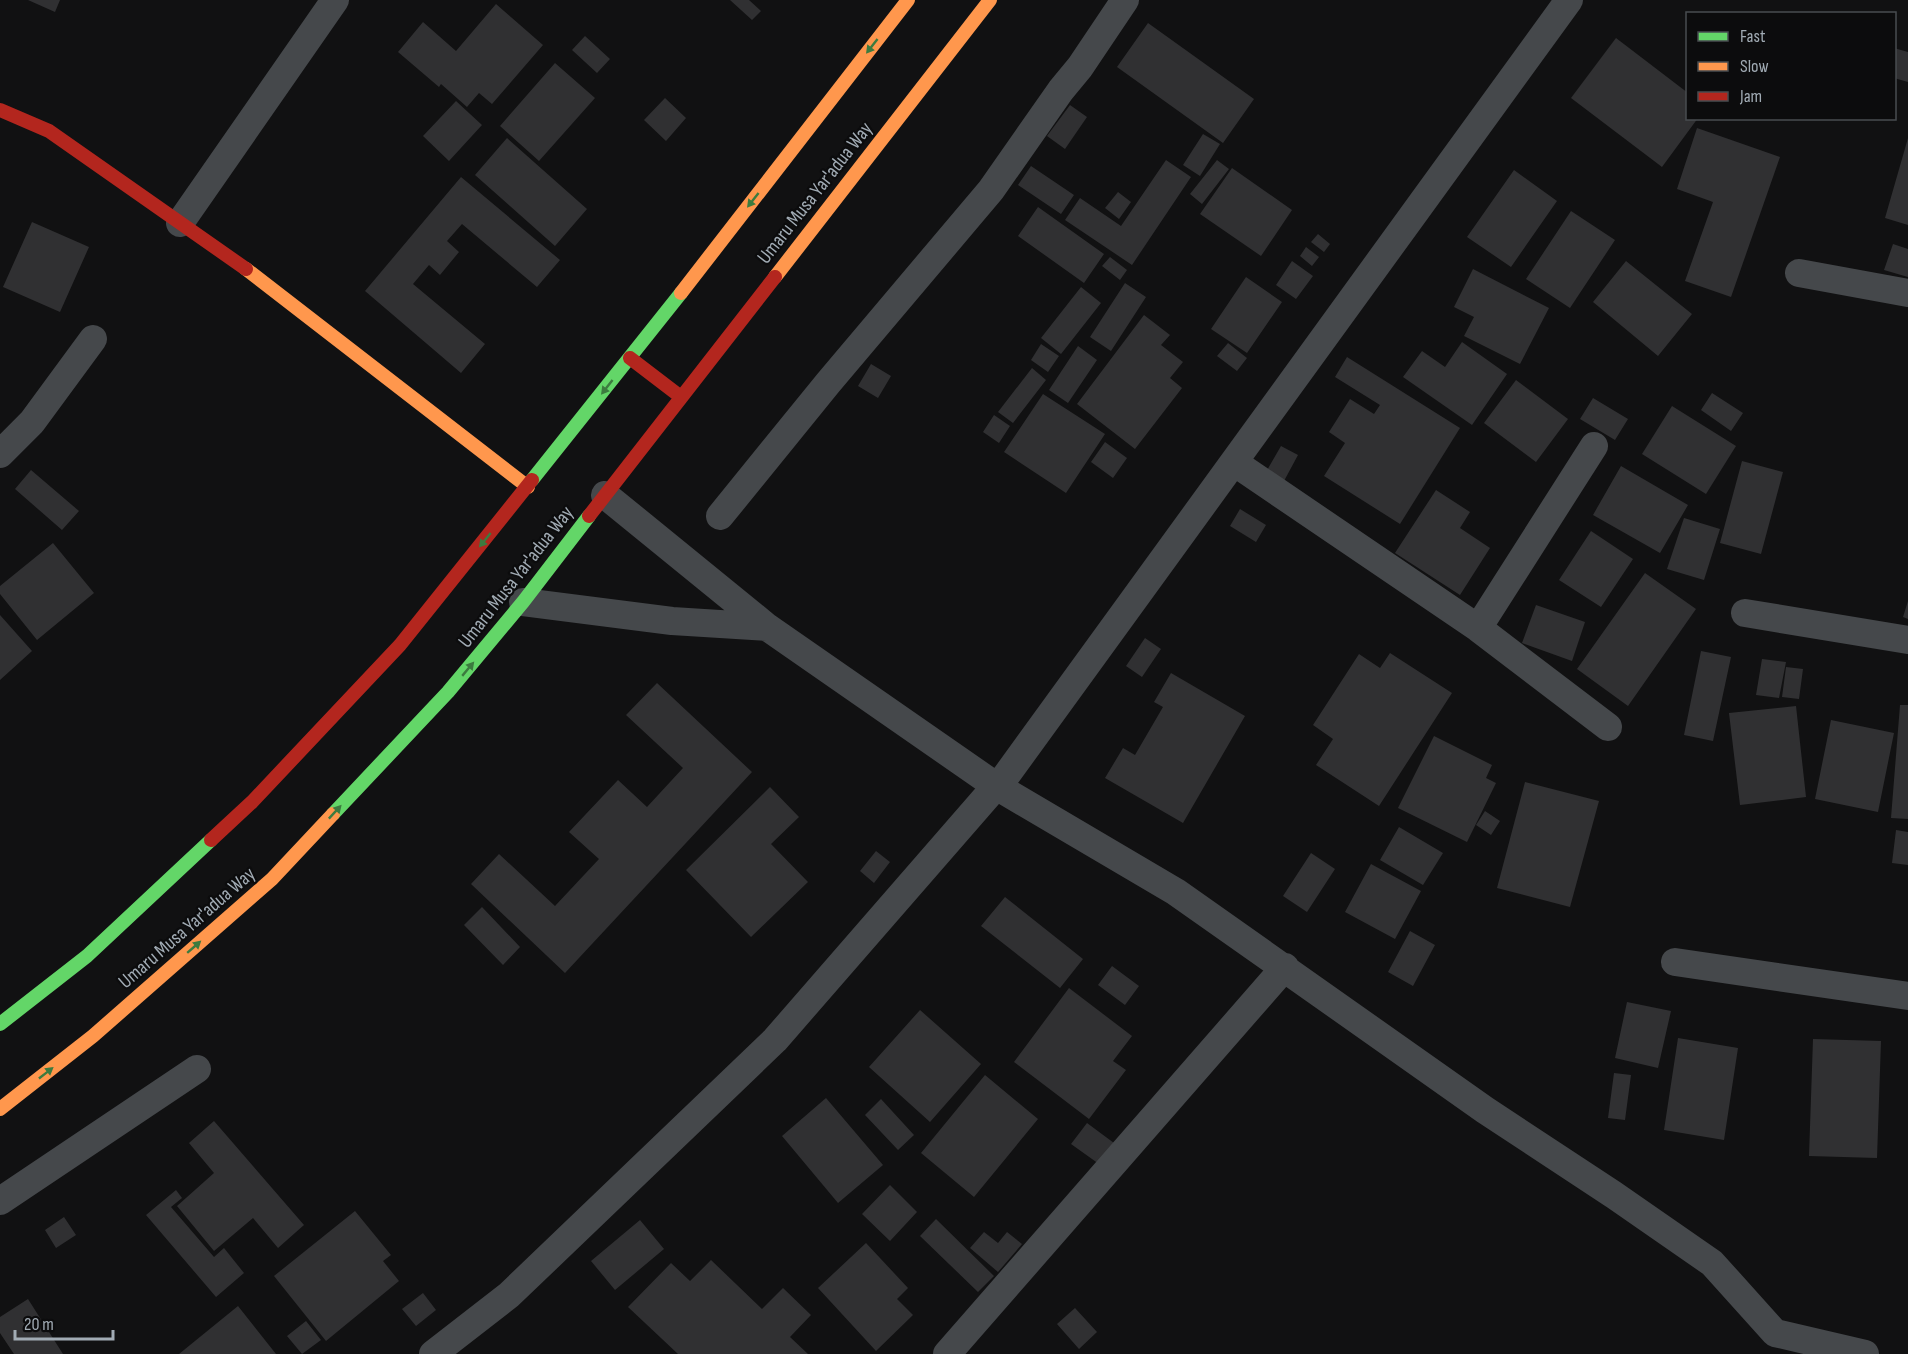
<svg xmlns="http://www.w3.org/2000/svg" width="1908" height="1354" font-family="'Sofia Sans Condensed',sans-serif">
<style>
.building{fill:#303032}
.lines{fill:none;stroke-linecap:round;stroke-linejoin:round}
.street{stroke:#45484b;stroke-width:28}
.fast{stroke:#63d668;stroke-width:14}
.slow{stroke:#ff974d;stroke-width:14}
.jam{stroke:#b3261e;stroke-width:14}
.oneway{fill:#3c7b3f}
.labels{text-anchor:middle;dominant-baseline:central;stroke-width:4.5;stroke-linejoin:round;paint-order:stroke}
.street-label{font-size:20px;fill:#a1abb4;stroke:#0c0c0d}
</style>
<rect width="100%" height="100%" fill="#111112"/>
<!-- building -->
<path class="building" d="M 28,0 L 60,0 L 55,12 Z
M 730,0 L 749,0 L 761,11 L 752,20 Z
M 496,4 L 543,45 L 492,104 L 479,93 L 467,107 L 441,84 L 439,87 L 398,52 L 423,22 L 456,51 Z
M 1148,23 L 1254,99 L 1223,143 L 1117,67 Z
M 585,36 L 610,59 L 597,73 L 572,50 Z
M 1616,38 L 1688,93 L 1688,118 L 1698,118 L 1662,167 L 1571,98 Z
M 1894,48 L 1908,52 L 1908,82 L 1894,78 Z
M 555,63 L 595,98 L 539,161 L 500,126 Z
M 665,98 L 686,118 L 666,141 L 644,120 Z
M 456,101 L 482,125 L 449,161 L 423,136 Z
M 1070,105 L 1087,117 L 1065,149 L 1047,136 Z
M 1697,128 L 1780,157 L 1731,297 L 1685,281 L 1713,202 L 1677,189 Z
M 1203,134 L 1220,144 L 1200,176 L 1183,165 Z
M 507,138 L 587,209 L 555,246 L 475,175 Z
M 1908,138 L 1908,225 L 1885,218 Z
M 1166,160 L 1191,177 L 1132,265 L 1065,220 L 1080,198 L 1121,226 Z
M 1217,160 L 1229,169 L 1202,204 L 1190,194 Z
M 1031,166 L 1074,195 L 1061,214 L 1018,185 Z
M 1232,168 L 1292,210 L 1261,256 L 1200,214 Z
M 1514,170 L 1557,201 L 1511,267 L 1467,237 Z
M 461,177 L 560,260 L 537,287 L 462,224 L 447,241 L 459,252 L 440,275 L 429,265 L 413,284 L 485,344 L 461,373 L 365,291 Z
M 1118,192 L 1131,202 L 1119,219 L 1105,208 Z
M 1038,207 L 1104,254 L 1084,283 L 1018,236 Z
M 1571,211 L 1615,240 L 1570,308 L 1526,279 Z
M 32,222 L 89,247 L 60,312 L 3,287 Z
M 1318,234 L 1330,244 L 1324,252 L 1311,242 Z
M 1893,244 L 1908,249 L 1908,277 L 1884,270 Z
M 1306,247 L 1319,257 L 1312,266 L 1300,256 Z
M 1110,257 L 1127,270 L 1120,280 L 1102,266 Z
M 1292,261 L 1313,276 L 1296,299 L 1276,285 Z
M 1626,261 L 1692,314 L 1658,356 L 1593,302 Z
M 1473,269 L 1549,308 L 1520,364 L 1464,336 L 1474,317 L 1454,307 Z
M 1246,277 L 1282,302 L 1247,353 L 1211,329 Z
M 1125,283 L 1146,297 L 1111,351 L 1090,337 Z
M 1081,287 L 1101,303 L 1061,354 L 1041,338 Z
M 1144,315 L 1170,335 L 1161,345 L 1183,362 L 1170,378 L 1182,388 L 1135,449 L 1077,404 Z
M 1462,342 L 1507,374 L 1472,425 L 1403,377 L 1422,351 L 1445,367 Z
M 1228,343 L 1247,358 L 1237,371 L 1217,356 Z
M 1041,344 L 1059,356 L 1048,372 L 1031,360 Z
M 1078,346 L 1097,360 L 1068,403 L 1049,390 Z
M 1347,357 L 1460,428 L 1400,524 L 1324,476 L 1345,443 L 1329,432 L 1350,399 L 1374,414 L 1380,405 L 1335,377 Z
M 871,364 L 891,376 L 878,398 L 858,386 Z
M 1032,368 L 1046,380 L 1013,423 L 998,412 Z
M 1516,380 L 1568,419 L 1536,462 L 1484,423 Z
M 1712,393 L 1743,413 L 1731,431 L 1701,410 Z
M 1043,394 L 1105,434 L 1066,493 L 1004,452 Z
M 1593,398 L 1628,419 L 1615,440 L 1580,419 Z
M 1672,406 L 1736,446 L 1706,494 L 1642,454 Z
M 994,415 L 1010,426 L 999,443 L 983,432 Z
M 1105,442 L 1127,458 L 1113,478 L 1091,462 Z
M 1281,446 L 1298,455 L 1284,481 L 1266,472 Z
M 1742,461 L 1783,472 L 1761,554 L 1720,543 Z
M 1621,466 L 1688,505 L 1660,553 L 1593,515 Z
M 31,470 L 79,511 L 62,530 L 15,489 Z
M 1436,490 L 1470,512 L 1460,528 L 1490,548 L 1460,595 L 1395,553 Z
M 1240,509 L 1266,525 L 1256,542 L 1230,526 Z
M 1684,518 L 1720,529 L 1704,580 L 1667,569 Z
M 1591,531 L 1633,559 L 1601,607 L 1559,580 Z
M 53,543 L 94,593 L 37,640 L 0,594 L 0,586 Z
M 1645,573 L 1696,609 L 1628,706 L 1577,669 Z
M 1908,601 L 1908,619 L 1903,617 Z
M 1536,605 L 1585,622 L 1572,661 L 1522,643 Z
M 0,615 L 32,651 L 0,680 Z
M 1145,638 L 1161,649 L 1142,677 L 1126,666 Z
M 1701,651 L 1731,657 L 1713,741 L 1684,735 Z
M 1390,653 L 1452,693 L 1379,806 L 1316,765 L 1333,739 L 1313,725 L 1359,654 L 1380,668 Z
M 1762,659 L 1786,662 L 1779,698 L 1756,695 Z
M 1786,667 L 1803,669 L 1799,699 L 1782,697 Z
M 1171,673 L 1245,716 L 1183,823 L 1105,778 L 1123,748 L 1135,755 L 1163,707 L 1154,702 Z
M 657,683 L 752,772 L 565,973 L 471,884 L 499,854 L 555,906 L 599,859 L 569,832 L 618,780 L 647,807 L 683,768 L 626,715 Z
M 1900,705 L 1908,705 L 1908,819 L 1891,818 Z
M 1796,706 L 1806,797 L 1740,805 L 1729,713 Z
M 1831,720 L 1894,733 L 1878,812 L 1815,799 Z
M 1434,736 L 1492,765 L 1486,778 L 1496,783 L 1467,842 L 1398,808 Z
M 1525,782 L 1599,801 L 1570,907 L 1497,888 Z
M 770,787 L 799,817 L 771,844 L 808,882 L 751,937 L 686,870 Z
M 1485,811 L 1500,821 L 1491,835 L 1476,825 Z
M 1399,827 L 1443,853 L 1423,885 L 1380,860 Z
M 1896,830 L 1908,832 L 1908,865 L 1892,863 Z
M 876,851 L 890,862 L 874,883 L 860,871 Z
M 1311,853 L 1335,869 L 1307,912 L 1283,896 Z
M 1371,864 L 1421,891 L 1395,939 L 1345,912 Z
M 1005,897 L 1083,959 L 1060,988 L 981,926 Z
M 482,907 L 520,947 L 503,965 L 464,925 Z
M 1410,931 L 1435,945 L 1413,986 L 1388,972 Z
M 1112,966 L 1139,986 L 1125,1005 L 1098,985 Z
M 1069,988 L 1132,1036 L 1113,1061 L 1126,1070 L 1089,1119 L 1014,1062 Z
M 1627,1002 L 1671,1011 L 1658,1068 L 1615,1058 Z
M 920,1010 L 981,1064 L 930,1122 L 869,1067 Z
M 1678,1038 L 1738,1048 L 1724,1140 L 1664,1130 Z
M 1813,1039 L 1881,1041 L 1877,1158 L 1809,1156 Z
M 1614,1073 L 1631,1075 L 1625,1120 L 1608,1118 Z
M 985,1075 L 1038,1119 L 974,1197 L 921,1153 Z
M 826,1098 L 883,1165 L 838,1203 L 782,1136 Z
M 881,1099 L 914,1135 L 898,1150 L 865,1115 Z
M 214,1121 L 304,1225 L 278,1248 L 253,1218 L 214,1251 L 177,1206 L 214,1173 L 189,1143 Z
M 1087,1123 L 1114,1143 L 1099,1164 L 1071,1144 Z
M 890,1185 L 917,1212 L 890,1241 L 862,1214 Z
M 176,1190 L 182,1198 L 171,1207 L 214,1257 L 224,1248 L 244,1273 L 216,1297 L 146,1215 Z
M 355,1211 L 391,1255 L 383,1261 L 399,1281 L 326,1341 L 274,1276 Z
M 64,1217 L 76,1235 L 56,1248 L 45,1230 Z
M 936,1219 L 994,1276 L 978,1292 L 920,1236 Z
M 640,1220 L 664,1249 L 615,1290 L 591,1261 Z
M 984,1232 L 998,1243 L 1007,1232 L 1022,1244 L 998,1272 L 970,1248 Z
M 866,1243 L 908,1288 L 897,1299 L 913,1315 L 876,1351 L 818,1288 Z
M 711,1260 L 762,1309 L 783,1288 L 811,1315 L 790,1337 L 808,1354 L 678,1354 L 628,1307 L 671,1263 L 690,1281 Z
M 423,1293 L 436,1310 L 416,1326 L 402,1309 Z
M 28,1299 L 63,1354 L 14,1354 L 0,1333 L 0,1317 Z
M 238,1306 L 276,1354 L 179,1354 Z
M 1075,1308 L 1097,1332 L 1079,1349 L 1057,1324 Z
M 306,1321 L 321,1340 L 302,1354 L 287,1336 Z"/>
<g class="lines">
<!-- street -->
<path class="street" d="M 180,223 L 335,0
M 1799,273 L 1908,293
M 0,454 L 32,422 L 93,339
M 1235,463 L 1478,628 L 1608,727
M 605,495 L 767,627
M 720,516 L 828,383 L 991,190 L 1061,90 L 1080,67 L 1125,0
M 523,602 L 672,621 L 767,627 L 996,786 L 1176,892 L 1485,1110 L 1614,1195 L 1712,1263 L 1775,1333 L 1865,1354
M 1745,613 L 1908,640
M 1478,628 L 1594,446
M 1675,962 L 1908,996
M 0,1201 L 197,1069
M 433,1354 L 509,1295 L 775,1040 L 996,786 L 1000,784 C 1191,523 1379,261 1569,0
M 947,1354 L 1285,967"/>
<!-- fast -->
<path class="fast" d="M 532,480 L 681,293
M 333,814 L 448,692 L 523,602 L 589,516
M 0,1024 L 87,956 L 211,840"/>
<!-- slow -->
<path class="slow" d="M 246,269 L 528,487
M 775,277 L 990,0
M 681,293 L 908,0
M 0,1109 L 93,1036 L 272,879 L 333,814"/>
<!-- jam -->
<path class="jam" d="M 0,110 L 49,131 L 246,269
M 630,358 L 681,397
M 589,516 L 775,277
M 211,840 L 252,802 L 400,645 L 532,480"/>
</g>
<!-- one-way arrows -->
<defs><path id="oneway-solid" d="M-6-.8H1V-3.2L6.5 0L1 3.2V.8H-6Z" transform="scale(1.5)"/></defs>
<g class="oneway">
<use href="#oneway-solid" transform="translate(872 46) rotate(128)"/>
<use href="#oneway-solid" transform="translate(753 200) rotate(128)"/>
<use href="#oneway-solid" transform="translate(607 387) rotate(128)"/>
<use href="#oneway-solid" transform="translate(485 540) rotate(129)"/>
<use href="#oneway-solid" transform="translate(468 669) rotate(-50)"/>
<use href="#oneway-solid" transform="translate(335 812) rotate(-47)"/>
<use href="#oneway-solid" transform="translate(194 947) rotate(-41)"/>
<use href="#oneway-solid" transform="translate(46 1073) rotate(-38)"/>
</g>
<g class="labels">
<!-- street labels -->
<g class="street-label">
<text transform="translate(815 193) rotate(-52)">Umaru Musa Yar'adua Way</text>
<text transform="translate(516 577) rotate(-52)">Umaru Musa Yar'adua Way</text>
<text transform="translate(187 928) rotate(-41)">Umaru Musa Yar'adua Way</text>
</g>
</g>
<!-- legend -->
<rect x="1686" y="12" width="210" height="108" fill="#0c0c0d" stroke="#484c50" stroke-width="1.5"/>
<rect x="1698" y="32" width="30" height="9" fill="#63d668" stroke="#484c50" stroke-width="1.5"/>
<text x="1740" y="42" font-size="18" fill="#a1abb4">Fast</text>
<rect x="1698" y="62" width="30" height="9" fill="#ff974d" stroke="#484c50" stroke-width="1.5"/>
<text x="1740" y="72" font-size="18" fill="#a1abb4">Slow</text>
<rect x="1698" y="92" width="30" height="9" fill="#b3261e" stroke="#484c50" stroke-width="1.5"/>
<text x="1740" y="102" font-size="18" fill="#a1abb4">Jam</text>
<!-- scale -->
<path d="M15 1330v9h98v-9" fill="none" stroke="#a1abb4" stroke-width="3"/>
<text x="24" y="1330" font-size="18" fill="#a1abb4" stroke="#0c0c0d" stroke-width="4.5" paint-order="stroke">20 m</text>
</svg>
